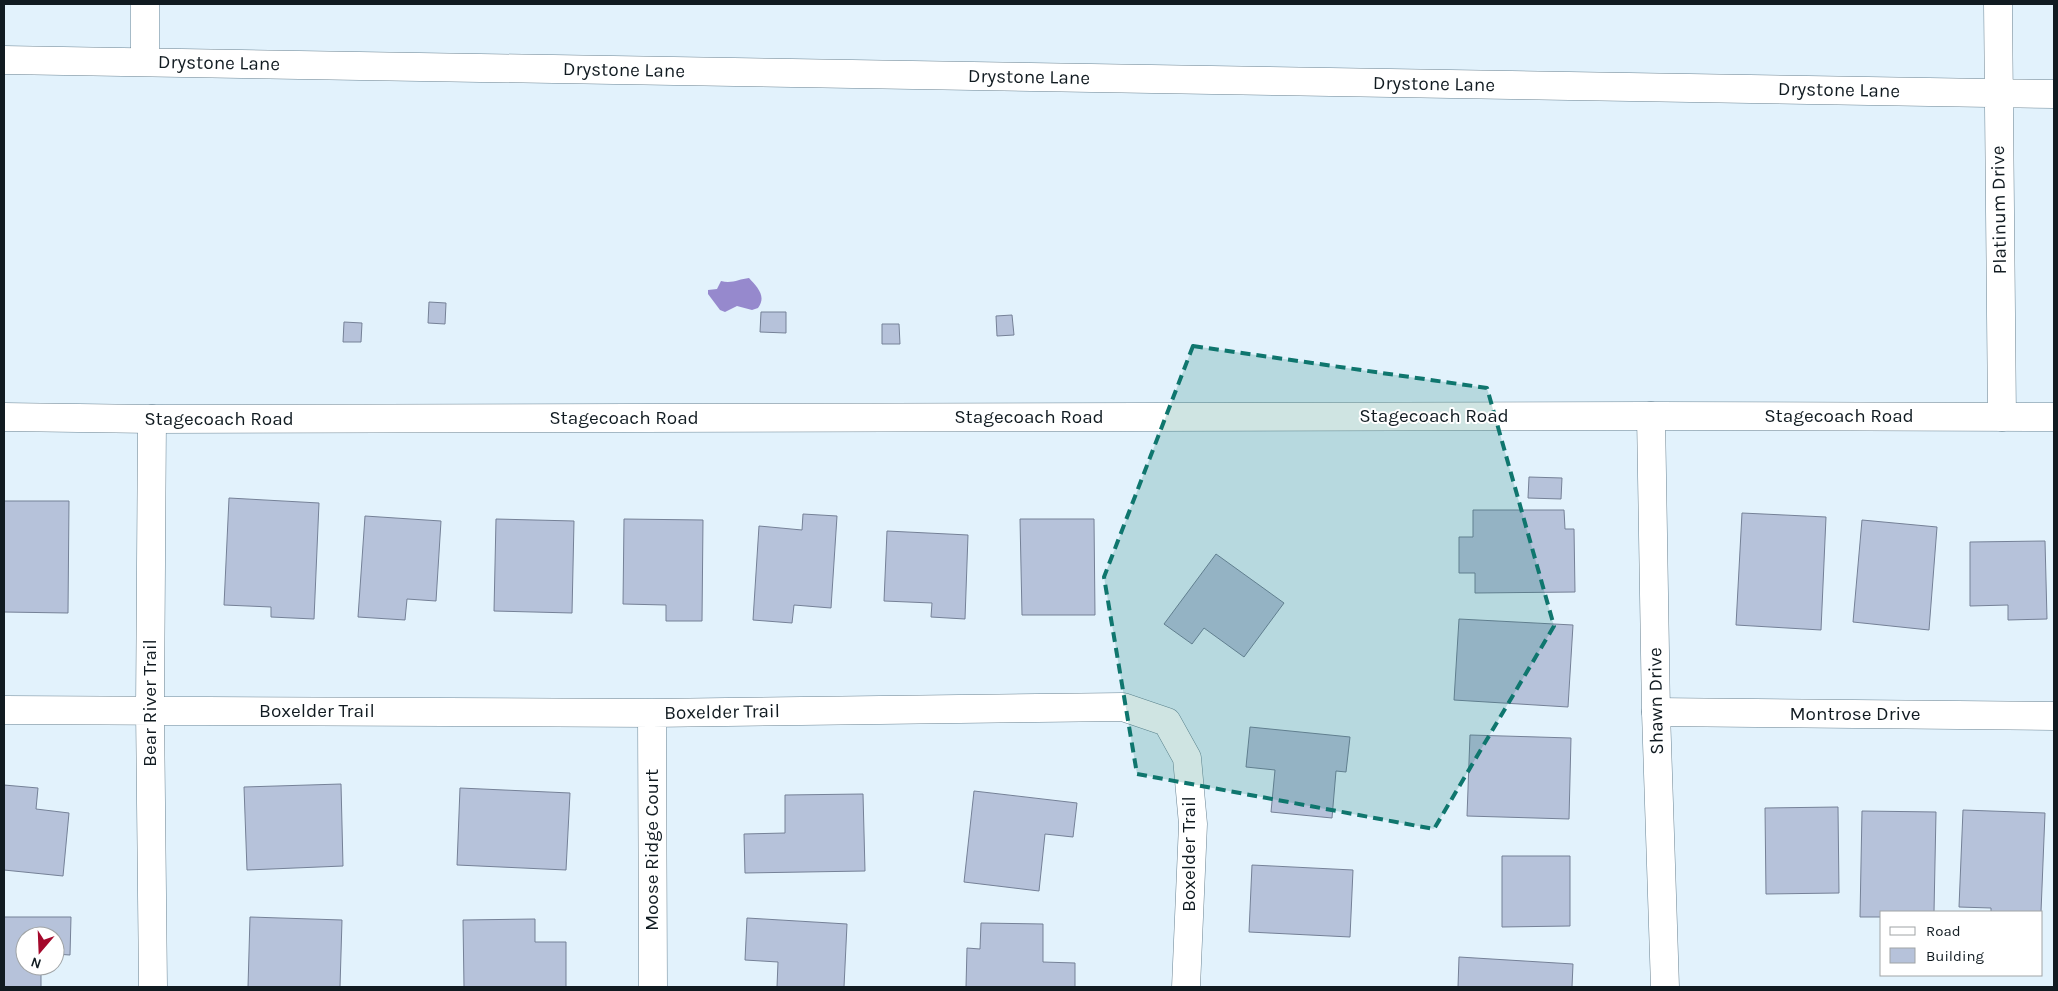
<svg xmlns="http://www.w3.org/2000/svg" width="2058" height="991" font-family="Karla,sans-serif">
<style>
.water{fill:#9689cd}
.building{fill:#b6c2da;stroke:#758197}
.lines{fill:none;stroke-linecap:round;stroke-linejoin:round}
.minor-casing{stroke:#6b8493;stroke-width:29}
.tertiary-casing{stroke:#6b8493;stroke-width:29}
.secondary-casing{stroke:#6b8493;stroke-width:29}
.minor{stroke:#fff;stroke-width:28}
.tertiary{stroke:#fff;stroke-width:28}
.secondary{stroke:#fff;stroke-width:28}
.marked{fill:#0f766e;fill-opacity:0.2;stroke:#0f766e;stroke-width:4;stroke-dasharray:10 6;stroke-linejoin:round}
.labels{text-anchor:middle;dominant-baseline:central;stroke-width:4;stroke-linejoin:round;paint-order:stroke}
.street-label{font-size:19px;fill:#111b21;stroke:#fff}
</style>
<rect width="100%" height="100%" fill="#e2f2fc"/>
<!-- water -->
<path class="water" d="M 749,278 C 757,287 767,296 758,308 L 752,310 L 737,306 L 725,312 L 720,310 L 708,294 L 708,290 L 717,289 L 721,281 C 732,284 739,279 749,278 Z"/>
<!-- building -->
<path class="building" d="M 429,302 L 446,303 L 445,324 L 428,323 Z
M 761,312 L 786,312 L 786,333 L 760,332 Z
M 1012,315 L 1014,335 L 997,336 L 996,316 Z
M 344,322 L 362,323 L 361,342 L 343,342 Z
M 882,324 L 899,324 L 900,344 L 882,344 Z
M 1529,477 L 1562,478 L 1561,499 L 1528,498 Z
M 229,498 L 319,503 L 314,619 L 271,617 L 271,607 L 224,605 Z
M 4,501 L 69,501 L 68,613 L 4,612 Z
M 1473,510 L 1564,510 L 1565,529 L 1574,529 L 1575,592 L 1475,593 L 1475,573 L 1459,573 L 1459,537 L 1473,537 Z
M 1742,513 L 1826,517 L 1821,630 L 1736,625 Z
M 803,514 L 837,516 L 831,608 L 794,605 L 792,623 L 753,620 L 759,526 L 802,530 Z
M 365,516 L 441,521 L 436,601 L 407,599 L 405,620 L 358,617 Z
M 496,519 L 574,521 L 572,613 L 494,611 Z
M 624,519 L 703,520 L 702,621 L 666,621 L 666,605 L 623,604 Z
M 1020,519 L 1094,519 L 1095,615 L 1022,615 Z
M 1862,520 L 1937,527 L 1929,630 L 1853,622 Z
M 887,531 L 968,535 L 965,619 L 931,617 L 932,603 L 884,601 Z
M 2045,541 L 2047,619 L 2008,620 L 2008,605 L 1970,606 L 1970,542 Z
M 1216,554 L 1284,603 L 1244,657 L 1204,628 L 1192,644 L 1164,624 Z
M 1459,619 L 1573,625 L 1568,707 L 1454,700 Z
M 1250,727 L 1350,737 L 1346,772 L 1336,771 L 1332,818 L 1271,812 L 1275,770 L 1246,767 Z
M 1470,735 L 1571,738 L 1569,819 L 1467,816 Z
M 341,784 L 343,866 L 247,870 L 244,787 Z
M 4,785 L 38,788 L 36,809 L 69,813 L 63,876 L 4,870 Z
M 460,788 L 570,793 L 566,870 L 457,865 Z
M 974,791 L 1077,803 L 1073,837 L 1045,834 L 1039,891 L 964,882 Z
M 863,794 L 865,871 L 745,873 L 744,834 L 785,833 L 785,795 Z
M 1838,807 L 1839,893 L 1766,894 L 1765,808 Z
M 1963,810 L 2045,813 L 2041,912 L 1991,912 L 1991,908 L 1959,907 Z
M 1862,811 L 1936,812 L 1934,912 L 1882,912 L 1882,917 L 1860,917 Z
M 1502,856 L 1570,856 L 1570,926 L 1502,927 Z
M 1252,865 L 1353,870 L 1350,937 L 1249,932 Z
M 4,917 L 71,917 L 70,955 L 55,954 L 55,936 L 25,936 L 25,966 L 41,966 L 41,987 L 4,987 Z
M 250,917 L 342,920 L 340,987 L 248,987 Z
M 747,918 L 847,924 L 844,987 L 777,987 L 778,962 L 745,960 Z
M 535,919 L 535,942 L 566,942 L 566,987 L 464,987 L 463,920 Z
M 981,923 L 1043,924 L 1043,962 L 1075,963 L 1075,987 L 966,987 L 967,948 L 980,949 Z
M 1459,957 L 1573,964 L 1572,987 L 1458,987 Z"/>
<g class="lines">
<defs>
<path id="minor" d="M 1998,4 L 2002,417
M 4,60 L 2054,94
M 145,62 L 145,4
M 152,419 L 150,710 L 153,987
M 4,710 L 652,713 L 1123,707 L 1167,722 L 1187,758 L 1193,824 L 1186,987
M 1656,712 L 2054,716
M 652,713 L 653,987"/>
<path id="tertiary" d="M 1651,416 L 1656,712 L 1665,987"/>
<path id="secondary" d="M 4,417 L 152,419 L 1651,416 L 2054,417"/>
</defs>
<!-- minor casing -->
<use href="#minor" class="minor-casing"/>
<!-- tertiary casing -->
<use href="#tertiary" class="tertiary-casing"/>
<!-- secondary casing -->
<use href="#secondary" class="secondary-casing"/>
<!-- minor -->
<use href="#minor" class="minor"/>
<!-- tertiary -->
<use href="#tertiary" class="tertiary"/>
<!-- secondary -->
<use href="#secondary" class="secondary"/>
</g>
<!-- marked area -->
<path class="marked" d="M 1193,346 L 1487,388 L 1554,626 L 1434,829 L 1137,774 L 1104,577 Z"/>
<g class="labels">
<!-- street labels -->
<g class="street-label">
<text transform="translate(219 63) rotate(1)">Drystone Lane</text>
<text transform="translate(624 70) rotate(1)">Drystone Lane</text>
<text transform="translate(1029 77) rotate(1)">Drystone Lane</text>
<text transform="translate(1434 84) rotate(1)">Drystone Lane</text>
<text transform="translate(1839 90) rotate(1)">Drystone Lane</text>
<text transform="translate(1999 210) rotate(-91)">Platinum Drive</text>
<text x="1434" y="416">Stagecoach Road</text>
<text x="1839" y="416">Stagecoach Road</text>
<text x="1029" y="417">Stagecoach Road</text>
<text x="624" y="418">Stagecoach Road</text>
<text x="219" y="419">Stagecoach Road</text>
<text transform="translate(1656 701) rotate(-91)">Shawn Drive</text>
<text transform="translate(150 703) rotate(-90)">Bear River Trail</text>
<text x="317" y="711">Boxelder Trail</text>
<text transform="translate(722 712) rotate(-1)">Boxelder Trail</text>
<text x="1855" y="714">Montrose Drive</text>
<text transform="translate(652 850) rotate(-90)">Moose Ridge Court</text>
<text transform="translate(1189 854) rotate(-90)">Boxelder Trail</text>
</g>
</g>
<!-- border -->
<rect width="2058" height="991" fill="none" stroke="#111b21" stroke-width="10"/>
<!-- legend -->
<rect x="1880" y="911" width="162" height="65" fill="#ffffff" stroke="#a0a4a6"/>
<rect x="1890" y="927" width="25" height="8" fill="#ffffff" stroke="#a0a4a6"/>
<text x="1926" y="936" font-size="15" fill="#111b21">Road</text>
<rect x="1890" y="948" width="25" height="15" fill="#b6c2da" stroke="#a0a4a6"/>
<text x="1926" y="961" font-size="15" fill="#111b21">Building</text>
<!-- north arrow -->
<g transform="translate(40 951) rotate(199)"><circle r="24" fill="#ffffff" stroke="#a0a4a6"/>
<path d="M0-4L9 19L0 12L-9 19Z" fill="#a4082b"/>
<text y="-8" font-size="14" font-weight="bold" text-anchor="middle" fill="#111b21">N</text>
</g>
</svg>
